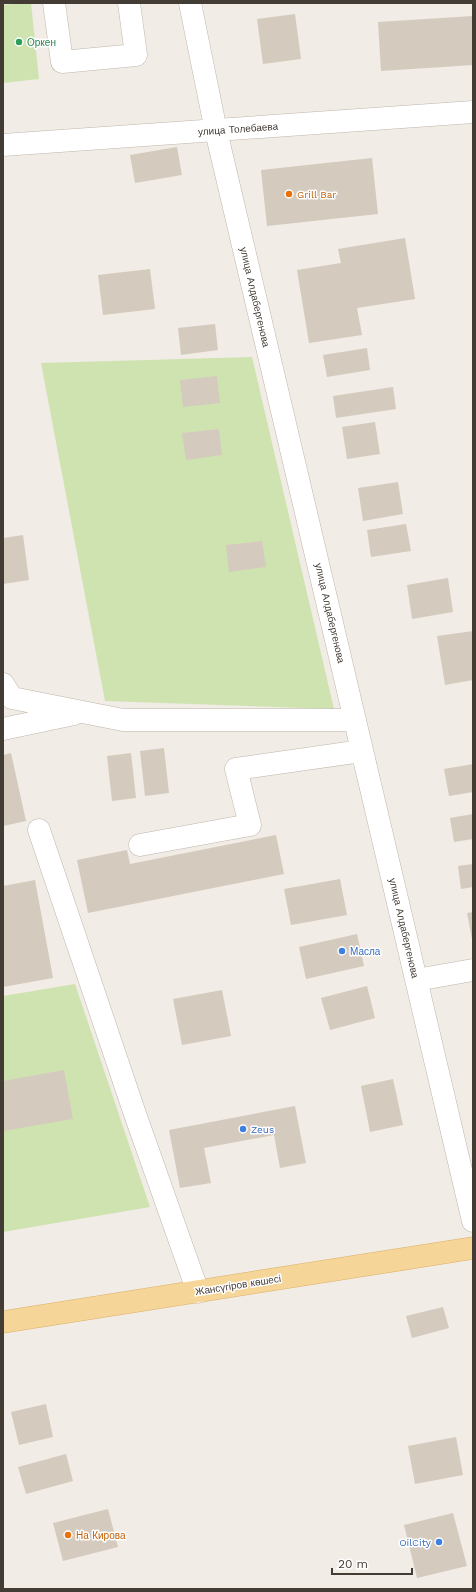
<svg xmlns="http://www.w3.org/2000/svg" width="476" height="1592" font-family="'Work Sans',sans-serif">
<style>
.green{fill:#cfe3b0}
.building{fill:#d5cabe}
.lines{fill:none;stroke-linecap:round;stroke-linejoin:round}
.minor-casing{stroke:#bfb6ab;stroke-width:23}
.major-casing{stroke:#dab06a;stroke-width:23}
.minor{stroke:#fff;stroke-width:22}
.major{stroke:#f6d598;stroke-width:22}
.leisure-dot{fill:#2e9e5b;stroke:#fff;stroke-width:1.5}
.food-dot{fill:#e8710a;stroke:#fff;stroke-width:1.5}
.shop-dot{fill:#3f7fe0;stroke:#fff;stroke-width:1.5}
.labels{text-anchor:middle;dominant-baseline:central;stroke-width:3;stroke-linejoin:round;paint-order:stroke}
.leisure-label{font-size:10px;fill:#27864d;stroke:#fff;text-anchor:start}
.street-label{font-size:10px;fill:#433c35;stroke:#fff}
.food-label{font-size:10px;fill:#c56008;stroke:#fff;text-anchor:start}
.shop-label{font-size:10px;fill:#366cbe;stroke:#fff;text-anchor:start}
</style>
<rect width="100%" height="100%" fill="#f1ece5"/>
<!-- green -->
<path class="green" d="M 21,3 L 31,3 L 39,79 L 3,83 L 3,5 Z
M 252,357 L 334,709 L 105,701 L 41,363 Z
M 75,984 L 150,1207 L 3,1232 L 3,996 Z"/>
<!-- building -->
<path class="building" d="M 295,14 L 301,59 L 263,64 L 257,19 Z
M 473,16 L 473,65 L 381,71 L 378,22 Z
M 177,147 L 182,175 L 135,183 L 130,155 Z
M 372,158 L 378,214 L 267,226 L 261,170 Z
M 405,238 L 415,299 L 357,308 L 362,335 L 309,343 L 297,270 L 341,263 L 338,249 Z
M 150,269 L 155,309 L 103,315 L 98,275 Z
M 215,324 L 218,350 L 181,355 L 178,328 Z
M 367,348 L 370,370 L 327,377 L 323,355 Z
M 217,376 L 220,403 L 183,407 L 180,380 Z
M 393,387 L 396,409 L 336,418 L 333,396 Z
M 375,422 L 380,454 L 347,459 L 342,427 Z
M 219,429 L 222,455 L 186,460 L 182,433 Z
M 398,482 L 403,514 L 363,521 L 358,488 Z
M 406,524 L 411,551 L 371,557 L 367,530 Z
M 23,535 L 29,580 L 3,584 L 3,538 Z
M 262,541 L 266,567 L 229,572 L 226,545 Z
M 448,578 L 453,612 L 412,619 L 407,585 Z
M 473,631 L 473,680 L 445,685 L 437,636 Z
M 164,748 L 169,793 L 145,796 L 140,751 Z
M 11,753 L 26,821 L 3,826 L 3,755 Z
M 131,753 L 136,798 L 112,801 L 107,756 Z
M 473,764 L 473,792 L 449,796 L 444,769 Z
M 473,814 L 473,839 L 454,842 L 450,818 Z
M 276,835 L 284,874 L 88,913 L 77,860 L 127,850 L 130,864 Z
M 473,864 L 473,887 L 461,889 L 458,866 Z
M 340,879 L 347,915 L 291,925 L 284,889 Z
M 35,880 L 53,978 L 3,987 L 3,886 Z
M 473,912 L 473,939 L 472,939 L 467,913 Z
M 357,934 L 364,966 L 306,979 L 299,947 Z
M 367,986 L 375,1018 L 330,1030 L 321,998 Z
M 222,990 L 231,1036 L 182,1045 L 173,999 Z
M 64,1070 L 73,1119 L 3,1131 L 3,1081 Z
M 393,1079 L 403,1125 L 370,1132 L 361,1086 Z
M 295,1106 L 306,1163 L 280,1168 L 274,1135 L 204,1148 L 211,1183 L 180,1188 L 169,1130 Z
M 443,1307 L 449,1328 L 412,1338 L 406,1316 Z
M 46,1404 L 53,1437 L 19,1445 L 11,1412 Z
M 456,1437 L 463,1475 L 415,1484 L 408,1446 Z
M 66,1454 L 73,1481 L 26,1494 L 18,1467 Z
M 108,1509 L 118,1547 L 63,1561 L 53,1523 Z
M 453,1513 L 467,1566 L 417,1578 L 404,1525 Z"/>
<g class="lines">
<defs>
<path id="minor" d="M 54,3 L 62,62 L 136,55 L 129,3
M 190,3 L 216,131 L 473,1221
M 3,145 L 473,112
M 3,684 L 12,698 L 123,720 L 355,720
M 3,729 L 74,714
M 39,830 L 135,1114 L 198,1292
M 140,845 L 250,825 L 236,769 L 362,751
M 416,980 L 473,970"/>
<path id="major" d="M 3,1322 L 473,1248"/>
</defs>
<!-- minor casing -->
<use href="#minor" class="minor-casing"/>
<!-- major casing -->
<use href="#major" class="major-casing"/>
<!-- minor -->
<use href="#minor" class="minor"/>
<!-- major -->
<use href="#major" class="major"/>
</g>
<!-- markers -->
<circle class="leisure-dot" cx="19" cy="42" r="4"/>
<g class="food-dot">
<circle cx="289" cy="194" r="4"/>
<circle cx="68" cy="1535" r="4"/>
</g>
<g class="shop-dot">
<circle cx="342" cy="951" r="4"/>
<circle cx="243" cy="1129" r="4"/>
<circle cx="439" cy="1542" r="4"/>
</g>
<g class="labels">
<!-- leisure labels -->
<g class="leisure-label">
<text x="27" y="42">Оркен</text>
</g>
<!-- street labels -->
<g class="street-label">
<text transform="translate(238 129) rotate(-4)">улица Толебаева</text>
<text transform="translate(255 297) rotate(77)">улица Алдабергенова</text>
<text transform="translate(330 613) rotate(77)">улица Алдабергенова</text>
<text transform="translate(404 928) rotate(77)">улица Алдабергенова</text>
<text transform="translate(238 1285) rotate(-9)">Жансүгіров көшесі</text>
</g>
<!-- food labels -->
<g class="food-label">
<text x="297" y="194">Grill Bar</text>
<text x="76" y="1535">На Кирова</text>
</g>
<!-- shop labels -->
<g class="shop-label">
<text x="350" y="951">Масла</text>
<text x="251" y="1129">Zeus</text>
<text x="431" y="1542" text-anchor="end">OilCity</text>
</g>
</g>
<!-- border -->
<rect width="476" height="1592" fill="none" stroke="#433c35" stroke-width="8"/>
<!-- scale -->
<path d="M332 1568v6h80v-6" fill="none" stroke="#433c35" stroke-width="2"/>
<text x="338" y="1568" font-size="12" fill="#433c35" stroke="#ffffff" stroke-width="3" paint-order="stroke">20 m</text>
</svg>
